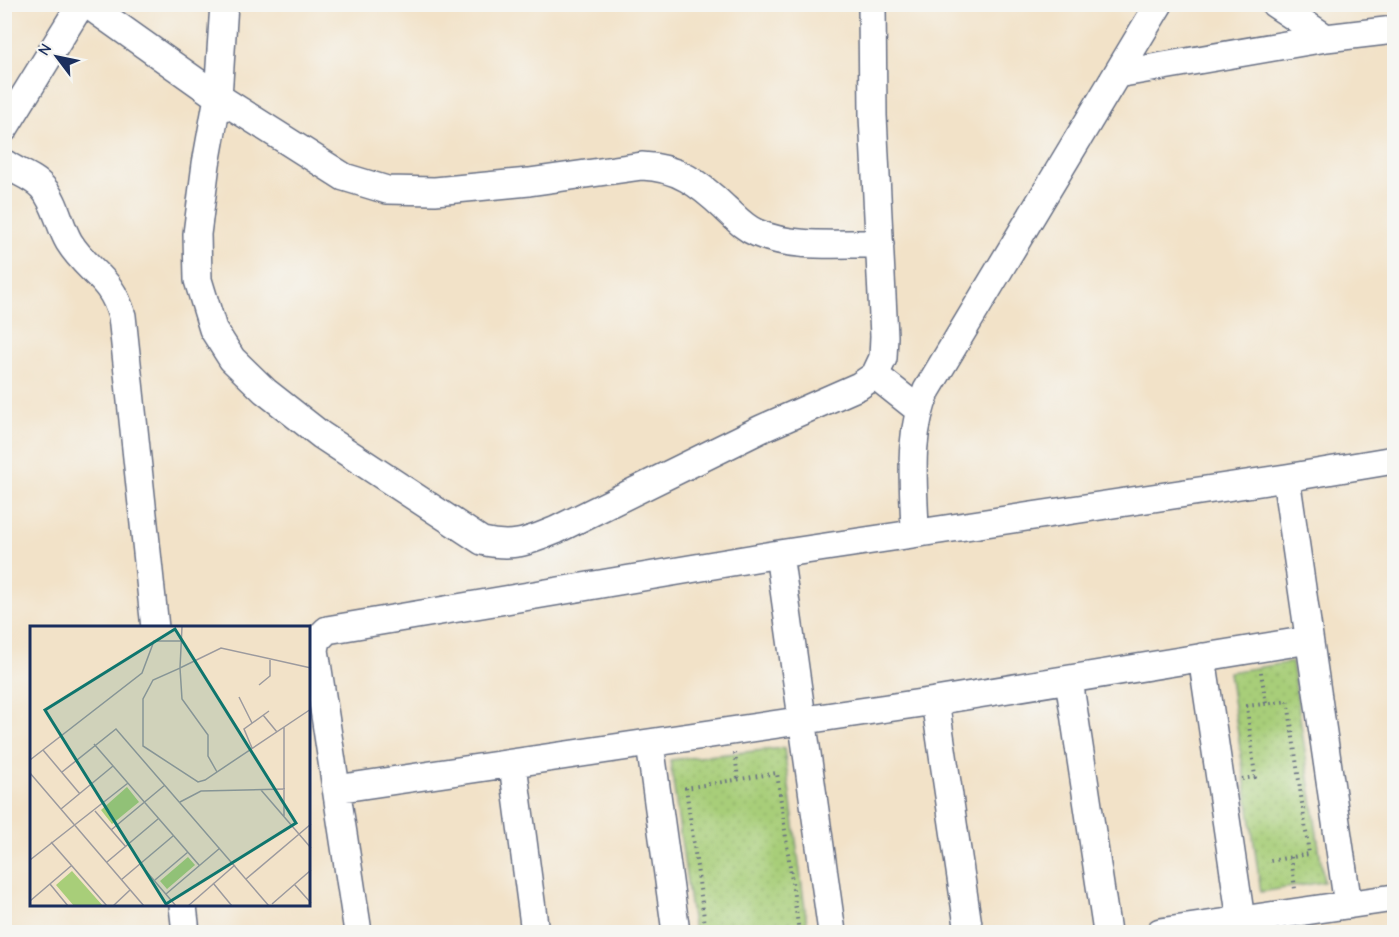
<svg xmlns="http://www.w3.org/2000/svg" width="1399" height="937" font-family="'Comic Neue',sans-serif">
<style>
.park{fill:url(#park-dots);stroke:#627e6c;stroke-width:1.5}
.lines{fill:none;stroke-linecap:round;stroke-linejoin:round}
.minor-casing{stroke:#666e83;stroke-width:30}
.path{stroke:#666e83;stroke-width:4;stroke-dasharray:1.5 4.5;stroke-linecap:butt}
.minor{stroke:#fff;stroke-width:27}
.inset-road{fill:none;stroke:#9c9a9e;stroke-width:1.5}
.view{fill:#0f766e;fill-opacity:0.15;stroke:#0f766e;stroke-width:3}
.inset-edge{fill:none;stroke:#1b2f5e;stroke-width:3}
</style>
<defs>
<pattern id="park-dots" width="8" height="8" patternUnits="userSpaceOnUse" patternTransform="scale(1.5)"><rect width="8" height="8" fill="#a8ce79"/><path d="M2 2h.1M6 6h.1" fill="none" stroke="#90b16b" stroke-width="1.8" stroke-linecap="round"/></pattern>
</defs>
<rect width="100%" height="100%" fill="#f6f6f2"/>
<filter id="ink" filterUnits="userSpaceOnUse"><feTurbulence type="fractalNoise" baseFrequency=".0167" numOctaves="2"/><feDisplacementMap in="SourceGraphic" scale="12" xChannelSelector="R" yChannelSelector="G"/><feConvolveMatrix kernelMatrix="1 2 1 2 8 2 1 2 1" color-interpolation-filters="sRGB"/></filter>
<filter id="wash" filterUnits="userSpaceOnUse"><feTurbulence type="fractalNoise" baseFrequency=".008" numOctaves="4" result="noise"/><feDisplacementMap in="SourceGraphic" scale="24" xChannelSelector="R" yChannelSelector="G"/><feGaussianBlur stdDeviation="1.35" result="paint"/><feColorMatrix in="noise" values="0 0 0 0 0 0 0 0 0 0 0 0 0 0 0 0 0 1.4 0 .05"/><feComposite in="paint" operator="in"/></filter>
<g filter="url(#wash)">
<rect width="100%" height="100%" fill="#f2e2c8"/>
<!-- park -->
<path class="park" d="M 1292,662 L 1324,882 L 1261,892 L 1229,672 Z
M 784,748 L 808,932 L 694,932 L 670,760 Z"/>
</g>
<g filter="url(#ink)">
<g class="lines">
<defs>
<path id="minor" d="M 87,4 L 218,97 L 224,4
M 872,4 L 873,116 L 884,336 L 883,358 L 875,375 L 859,386 L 761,429 L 556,530 C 527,542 513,548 482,541 L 321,435 L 265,391 L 232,359 L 213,329 L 198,280 L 197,234 L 206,164 L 218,97 L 344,177 L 387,190 L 435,191 L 529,182 L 642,166 C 677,167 700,184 725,208 C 735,217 744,228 757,233 C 793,249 841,243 880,244
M 1275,4 L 1326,38
M 1117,74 L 1326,38 L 1394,30
M 4,129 L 81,4
M 4,163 C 16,172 34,177 43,188 C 56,202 59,225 69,242 C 88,273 111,276 122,316 L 155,628
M 875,375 L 919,410
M 1286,478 L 1348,905
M 915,532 C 914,484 907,436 927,390 L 1159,4
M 779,554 L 832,932
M 1202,657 L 1241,920
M 1069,680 L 1107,932
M 935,701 L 969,932
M 650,744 L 676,932
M 513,765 L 535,932
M 336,789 L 935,701 L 1309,640
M 183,906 L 186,932
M 358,932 L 315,650 L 317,640 L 327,630 L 779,554 L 1286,478 L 1394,460
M 1160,932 L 1394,898"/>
</defs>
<!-- minor casing -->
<use href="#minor" class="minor-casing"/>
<!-- path -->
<path class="path" d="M 1261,672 L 1266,704
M 735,753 L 738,779
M 1242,779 L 1255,777 L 1247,706 L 1288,701 L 1309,854 L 1270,861
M 1291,857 L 1295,889
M 706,932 L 686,788 L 777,773 L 799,932"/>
<!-- minor -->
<use href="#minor" class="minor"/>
</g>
</g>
<!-- overview -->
<g transform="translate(30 626)">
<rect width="280" height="280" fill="#f2e2c8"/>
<path d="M 97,161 L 109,176 L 82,198 L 71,184 ZM 158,231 L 165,239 L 137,263 L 130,255 ZM 42,245 L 73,280 L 44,280 L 26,259 Z" fill="#a8ce79"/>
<path class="inset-road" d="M 152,1 L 150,42 L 191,22 L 281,42M 229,59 L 240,50 L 240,34M 209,71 L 222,97M 233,89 L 247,106M 254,101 L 254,190M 64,118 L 169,239M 222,122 L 214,103 L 239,85M 13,124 L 50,168M 0,134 L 112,47 L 124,15 L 152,15M 32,146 L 86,103 L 239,280M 187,146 L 178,130 L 178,109 L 152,73 L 150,42 L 123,54 L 113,73 L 113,120 L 168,156 L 175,154 L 281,83M 0,147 L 114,280M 231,164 L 281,222M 150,176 L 171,165 L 255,163M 31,183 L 83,140M 65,185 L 96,221M 81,204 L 135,159M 21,216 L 77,280M 0,234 L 98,157M 77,236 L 128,193M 110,238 L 146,280M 216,253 L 281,198M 91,254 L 143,210M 125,254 L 158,226M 183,257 L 202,280M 20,258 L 38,280M 264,258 L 281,277M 136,268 L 190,222M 0,275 L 41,240M 242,278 L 281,244M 83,280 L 100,264M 158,280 L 205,239"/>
<path class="view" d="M 145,3 L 266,197 L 136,278 L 15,84 Z"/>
<rect width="280" height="280" class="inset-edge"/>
</g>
<!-- margin -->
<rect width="1399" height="937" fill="none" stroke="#f6f6f2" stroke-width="24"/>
<!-- north arrow -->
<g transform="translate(57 57) rotate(302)" stroke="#f6f6f2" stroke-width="4.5" paint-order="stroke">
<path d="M0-4.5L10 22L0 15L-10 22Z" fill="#1b2f5e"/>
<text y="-9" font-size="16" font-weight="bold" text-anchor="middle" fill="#1b2f5e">N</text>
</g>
</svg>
